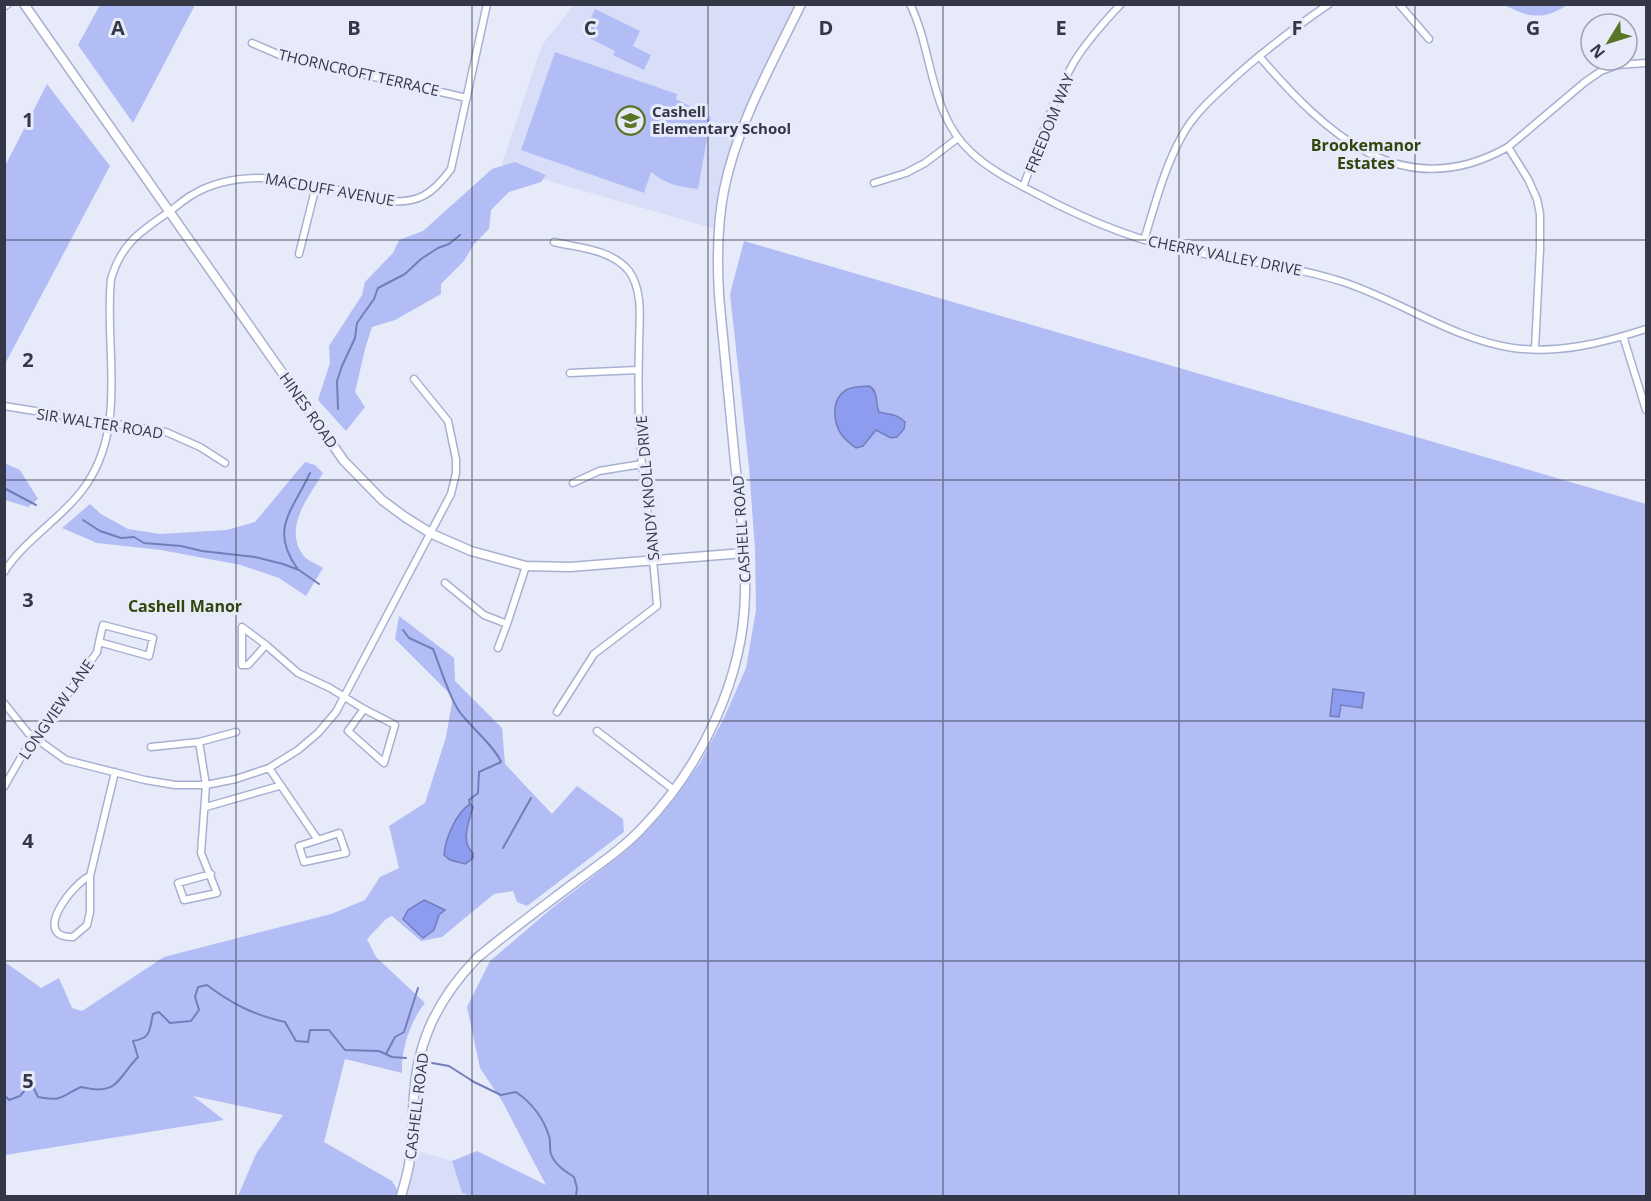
<svg xmlns="http://www.w3.org/2000/svg" width="1651" height="1201" font-family="'Open Sans',sans-serif">
<style>
.built{fill:#d9def8}
.green{fill:#b2bdf5}
.water{fill:#8d9cef;stroke:#727ebc;stroke-width:1.5}
.lines{fill:none;stroke-linecap:round;stroke-linejoin:round}
.stream{stroke:#727ebc;stroke-width:2}
.minor-casing{stroke:#a8b0d2;stroke-width:9}
.tertiary-casing{stroke:#a8b0d2;stroke-width:11}
.minor{stroke:#fff;stroke-width:6}
.tertiary{stroke:#fff;stroke-width:8}
.grid{fill:none;stroke:#343745;stroke-width:1.5;stroke-opacity:0.55}
.labels{text-anchor:middle;dominant-baseline:central;stroke-width:6;stroke-linejoin:round;paint-order:stroke}
.street-label{font-size:15px;fill:#343745;stroke:#e7eaf9}
.poi-label{font-size:15px;font-weight:bold;fill:#343745;stroke:#e7eaf9;text-anchor:start}
.neighbourhood-label{font-size:16px;font-weight:bold;fill:#33440d;stroke:#e7eaf9}
.grid-label{font-size:20px;text-anchor:middle;font-weight:bold;fill:#343745;stroke:#e7eaf9;stroke-width:6;stroke-linejoin:round;paint-order:stroke}
</style>
<rect width="100%" height="100%" fill="#e7eaf9"/>
<!-- built -->
<path class="built" d="M 574,5 L 801,5 L 738,140 L 719,230 L 501,167 L 542,45 Z
M 410,1149 L 452,1161 L 462,1193 L 471,1196 L 401,1196 Z"/>
<!-- green -->
<path class="green" d="M 100,5 L 195,5 L 133,123 L 78,45 Z
M 1504,5 L 1567,5 C 1543,21 1528,17 1504,5 Z
M 595,9 L 640,31 L 633,46 L 651,55 L 644,70 L 613,55 L 615,51 L 583,35 Z
M 555,52 L 677,94 L 676,99 L 711,117 L 698,189 C 680,187 665,184 651,172 L 644,193 L 521,150 Z
M 47,84 L 110,166 L 5,364 L 5,166 Z
M 515,162 L 546,175 L 541,182 L 509,192 L 491,210 L 489,229 L 474,244 L 464,261 L 441,284 L 441,294 L 395,320 L 372,327 L 365,349 L 355,392 L 365,407 L 346,431 L 318,400 L 330,363 L 329,346 L 362,295 L 365,282 L 393,253 L 399,240 L 423,231 L 492,169 Z
M 744,241 L 1646,504 L 1646,1196 L 471,1196 L 462,1193 L 452,1161 L 477,1151 L 546,1185 L 502,1101 L 480,1068 L 467,1007 L 490,961 L 551,909 L 626,851 L 672,800 L 700,763 L 725,716 L 746,668 L 756,610 L 755,550 L 749,467 L 730,294 Z
M 305,462 L 315,465 L 323,473 C 309,497 283,527 303,555 C 306,560 317,564 323,568 L 306,596 L 279,578 L 241,565 L 161,550 L 97,543 L 62,528 L 90,504 L 101,514 L 128,529 L 160,534 L 227,530 L 255,522 Z
M 4,463 L 20,470 L 38,499 L 28,507 L 5,500 Z
M 399,616 L 454,658 L 455,681 L 502,728 L 505,764 L 552,814 L 577,786 L 623,819 L 624,832 L 527,906 L 517,902 L 513,891 L 494,894 L 442,937 L 421,941 L 392,916 L 386,919 L 367,939 L 376,957 L 425,1003 C 410,1022 401,1049 402,1073 L 345,1059 L 324,1142 L 392,1181 L 401,1196 L 238,1196 L 256,1154 L 283,1115 L 193,1096 L 224,1120 L 5,1155 L 5,962 L 41,988 L 59,978 L 72,1008 L 82,1011 L 164,957 L 331,914 L 365,900 L 380,877 L 399,868 L 389,826 L 425,803 L 446,737 L 453,697 L 395,639 Z"/>
<!-- water -->
<path class="water" d="M 869,386 C 879,391 875,403 879,412 C 890,415 896,413 905,422 L 904,429 L 897,437 L 891,438 L 876,430 L 863,446 L 856,448 C 851,444 845,440 841,434 C 833,421 831,399 846,390 C 853,386 861,387 869,386 Z
M 1333,689 L 1364,693 L 1362,708 L 1341,705 L 1339,717 L 1330,716 Z
M 470,804 L 473,807 C 469,821 460,842 473,853 L 473,858 L 465,864 L 450,860 L 444,855 C 445,839 456,813 470,804 Z
M 424,900 L 445,910 L 439,915 L 434,930 L 423,938 L 403,919 L 408,910 Z"/>
<g class="lines">
<!-- stream -->
<path class="stream" d="M 338,409 L 337,381 L 342,366 L 355,338 L 357,323 L 374,299 L 378,288 L 405,274 L 421,259 L 438,248 L 449,244 L 460,235
M 4,488 L 36,505
M 83,520 L 100,531 L 121,538 L 134,537 L 144,543 L 181,546 L 202,551 L 255,557 L 283,564 L 299,570 L 319,584
M 297,568 C 269,529 293,510 310,473
M 403,630 L 409,638 L 433,649 C 440,666 449,697 459,711 C 471,728 493,744 501,762 L 479,772 L 478,793 L 469,800 L 470,804
M 503,848 L 531,798
M 386,1054 L 395,1037 L 404,1032 L 418,988
M 432,1063 L 449,1066 L 474,1082 L 501,1095 L 516,1092 C 532,1103 543,1117 549,1136 C 551,1141 549,1148 551,1154 C 555,1165 565,1171 574,1177 L 577,1188 L 576,1196
M 4,1095 L 9,1100 L 20,1096 L 25,1090 L 22,1083 L 30,1080 L 38,1097 C 62,1102 61,1096 81,1087 C 118,1096 116,1080 138,1057 L 133,1041 C 152,1038 149,1030 153,1014 L 159,1012 L 170,1023 L 191,1021 L 199,1010 L 195,997 L 198,987 L 207,985 C 232,1004 254,1015 285,1022 L 296,1041 L 308,1042 L 310,1030 L 329,1030 L 345,1050 L 379,1051 L 392,1057 L 406,1058"/>
<defs>
<path id="minor" d="M 910,4 C 934,53 929,115 972,153 C 990,170 1014,182 1037,194 C 1086,220 1138,242 1193,252 C 1243,261 1292,266 1340,281 C 1398,299 1452,339 1513,348 C 1559,354 1603,343 1646,329
M 1399,4 L 1429,39
M 4,7 L 8,4
M 252,43 L 282,56 L 467,98
M 1259,56 C 1325,133 1402,207 1508,147 L 1585,82 L 1601,71 L 1617,65 L 1646,63
M 1508,147 L 1528,179 L 1537,199 L 1540,214 L 1540,249 L 1535,349
M 874,183 L 906,173 L 925,163 L 958,138
M 1023,187 C 1039,145 1052,101 1074,62 C 1087,41 1104,22 1121,4
M 1144,240 C 1155,205 1164,168 1182,136 C 1192,117 1208,102 1224,87 C 1257,56 1291,30 1329,4
M 554,242 C 579,248 611,249 629,271 C 644,292 639,323 639,347 C 638,386 638,426 642,465 C 647,512 654,559 657,606 L 594,654 L 557,712
M 299,254 L 316,186
M 1623,336 L 1646,410
M 570,373 L 638,370
M 4,406 L 166,432 L 200,447 L 225,463
M 573,483 L 599,471 L 642,464
M 4,572 C 26,538 63,518 86,485 C 128,424 104,347 111,279 C 121,245 138,233 166,214 C 175,208 183,200 192,195 C 251,160 324,188 385,201 C 418,204 432,195 451,169 L 487,4
M 445,583 L 484,615 L 507,624 L 526,566
M 242,627 L 266,645 L 248,665 L 242,665 Z
M 266,645 L 298,673 L 330,688 L 364,709
M 498,648 L 507,624
M 4,703 L 28,733 L 66,760 L 145,780 L 175,785 L 206,785 L 236,779 L 269,768 L 298,750 L 318,733 L 336,712 L 451,494 L 456,473 L 456,459 L 448,421 L 414,379
M 364,709 L 395,725 L 384,763 L 348,731 Z
M 597,731 L 674,790
M 199,742 L 236,732
M 151,747 L 199,742 L 206,785 L 201,853 L 217,893 L 184,900 L 178,883 L 211,874
M 269,768 L 318,840 L 299,846 L 304,862 L 346,853 L 339,833 L 318,840
M 4,787 L 24,752 L 36,740 L 97,652 L 99,642 L 149,656 L 153,638 L 103,625 L 99,642
M 206,807 L 279,786
M 90,876 C 73,883 30,938 73,937 L 87,925 L 90,912 L 90,876 L 115,772"/>
<path id="tertiary" d="M 24,4 L 344,461 L 382,500 L 405,517 L 432,534 L 471,551 L 526,566 L 570,567 L 744,553
M 401,1196 C 404,1186 407,1176 409,1165 C 414,1129 411,1091 420,1056 C 429,1018 451,985 477,958 C 508,932 541,908 574,883 C 598,865 624,848 644,826 C 702,765 744,678 745,593 C 746,550 740,506 735,462 C 730,407 724,351 719,295 C 717,260 717,225 724,190 C 737,125 772,64 801,4"/>
</defs>
<!-- minor casing -->
<use href="#minor" class="minor-casing"/>
<!-- tertiary casing -->
<use href="#tertiary" class="tertiary-casing"/>
<!-- minor -->
<use href="#minor" class="minor"/>
<!-- tertiary -->
<use href="#tertiary" class="tertiary"/>
</g>
<!-- grid -->
<path class="grid" d="M 236,4 L 236,1196M 472,4 L 472,1196M 708,4 L 708,1196M 943,4 L 943,1196M 1179,4 L 1179,1196M 1415,4 L 1415,1196M 4,240 L 1646,240M 4,480 L 1646,480M 4,721 L 1646,721M 4,961 L 1646,961"/>
<!-- icons -->
<defs>
<symbol id="school-ring" viewBox="-11 -11 22 22"><circle r="9.5" fill="#e7eaf9" stroke="#5a7426" stroke-width="1.5"/><path d="M0-5L7-2L0 1L-7-2ZM-4 1L0 2.5L4 1V4Q0 6-4 4Z" fill="#5a7426"/></symbol>
</defs>
<g fill-rule="evenodd">
<use href="#school-ring" x="614" y="104" width="33" height="33"/>
</g>
<g class="labels">
<!-- street labels -->
<g class="street-label">
<text transform="translate(359 72) rotate(13)">THORNCROFT TERRACE</text>
<text transform="translate(1049 123) rotate(-68)">FREEDOM WAY</text>
<text transform="translate(330 189) rotate(10)">MACDUFF AVENUE</text>
<text transform="translate(1225 255) rotate(11)">CHERRY VALLEY DRIVE</text>
<text transform="translate(309 410) rotate(55)">HINES ROAD</text>
<text transform="translate(100 423) rotate(9)">SIR WALTER ROAD</text>
<text transform="translate(647 488) rotate(-95)">SANDY KNOLL DRIVE</text>
<text transform="translate(741 529) rotate(-94)">CASHELL ROAD</text>
<text transform="translate(56 709) rotate(-55)">LONGVIEW LANE</text>
<text transform="translate(416 1106) rotate(-83)">CASHELL ROAD</text>
</g>
<!-- poi labels -->
<g class="poi-label">
<text x="652" y="111">Cashell<tspan x="652" dy="17">Elementary School</tspan></text>
</g>
<!-- neighbourhood labels -->
<g class="neighbourhood-label">
<text x="1366" y="145">Brookemanor<tspan x="1366" dy="18">Estates</tspan></text>
<text x="185" y="606">Cashell Manor</text>
</g>
</g>
<g class="grid-label">
<text x="118" y="35">A</text>
<text x="354" y="35">B</text>
<text x="590" y="35">C</text>
<text x="826" y="35">D</text>
<text x="1061" y="35">E</text>
<text x="1297" y="35">F</text>
<text x="1533" y="35">G</text>
<text x="28" y="127">1</text>
<text x="28" y="367">2</text>
<text x="28" y="607">3</text>
<text x="28" y="848">4</text>
<text x="28" y="1088">5</text>
</g>
<!-- border -->
<rect width="1651" height="1201" fill="none" stroke="#343745" stroke-width="12"/>
<!-- north arrow -->
<g transform="translate(1609 42) rotate(232)"><circle r="28" fill="#e7eaf9" stroke="#9fa2b1" stroke-width="1.5"/>
<path d="M0-4.5L10 22L0 15L-10 22Z" fill="#5a7426"/>
<text y="-9" font-size="16" font-weight="bold" text-anchor="middle" fill="#343745">N</text>
</g>
</svg>
